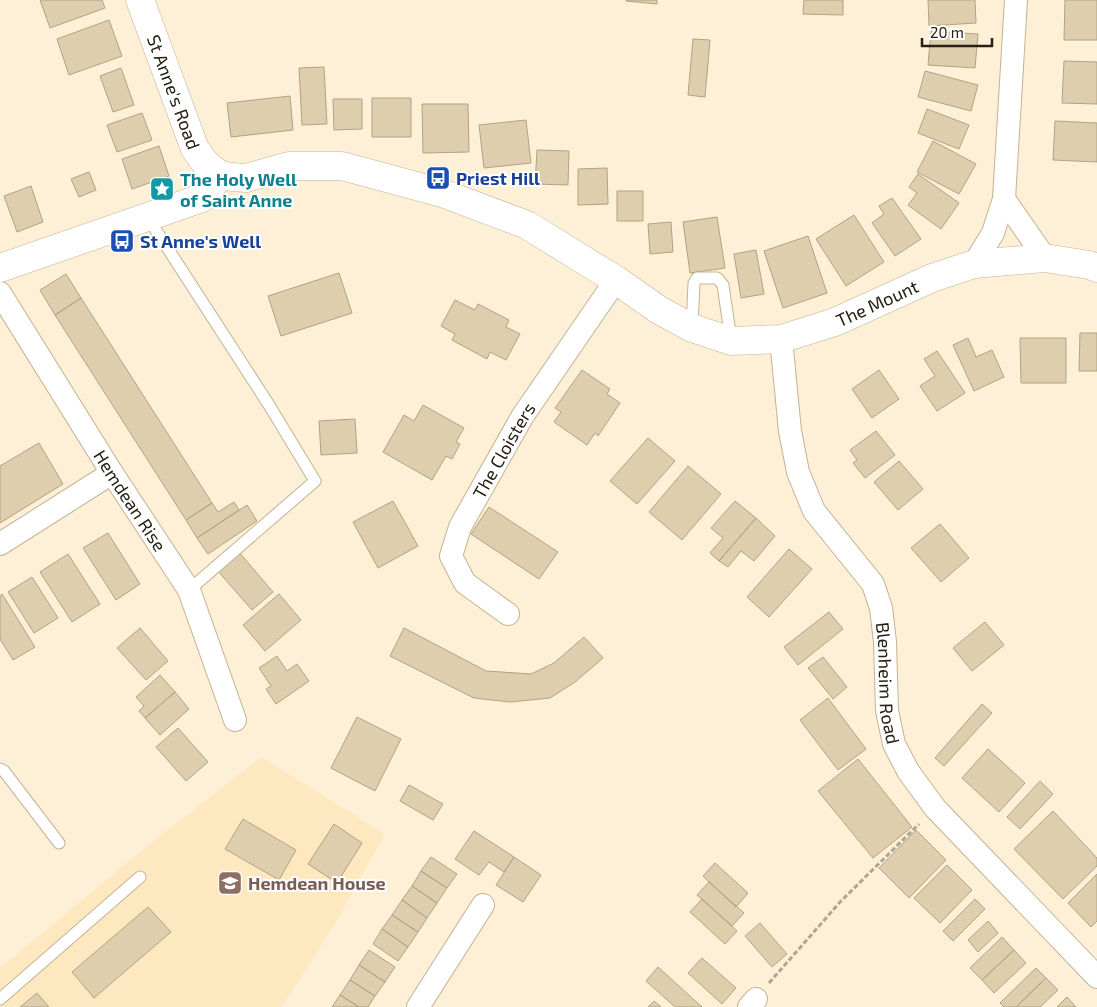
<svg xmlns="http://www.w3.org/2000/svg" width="1097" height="1007" font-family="'Exo 2',sans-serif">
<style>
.built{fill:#fde8c0}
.building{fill:#dfceae;stroke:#b2a183}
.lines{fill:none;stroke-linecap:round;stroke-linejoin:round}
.lane-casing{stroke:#c3b293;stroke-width:13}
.street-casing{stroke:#c3b293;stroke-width:24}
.secondary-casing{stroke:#c3b293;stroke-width:29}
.path{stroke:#b0a590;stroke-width:3;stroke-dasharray:5 2.5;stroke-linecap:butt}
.lane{stroke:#fff;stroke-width:11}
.street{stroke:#fff;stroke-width:22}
.secondary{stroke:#fff;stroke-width:28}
.labels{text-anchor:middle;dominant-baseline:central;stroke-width:4;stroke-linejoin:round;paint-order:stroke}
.street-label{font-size:18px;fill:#262014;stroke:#fff}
.transit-label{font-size:18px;font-weight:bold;fill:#164399;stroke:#fff;text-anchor:start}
.culture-label{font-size:18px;font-weight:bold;fill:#0d838f;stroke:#fff;text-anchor:start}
.education-label{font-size:18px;font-weight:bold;fill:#785e54;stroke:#fff;text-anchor:start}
</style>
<rect width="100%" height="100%" fill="#fef0d6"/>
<!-- built -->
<path class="built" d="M 261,757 L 385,834 L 339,917 L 282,1007 L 0,1007 L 0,968 L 145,848 Z"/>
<!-- building -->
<path class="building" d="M 40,0 L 102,0 L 105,8 L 50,28 Z
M 626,0 L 657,0 L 657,4 L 626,1 Z
M 804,0 L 843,0 L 843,15 L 803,14 Z
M 928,0 L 975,0 L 976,23 L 929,26 Z
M 1065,0 L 1097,0 L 1097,40 L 1064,40 Z
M 109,20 L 122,56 L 69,75 L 57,39 Z
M 931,31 L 978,34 L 975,68 L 928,65 Z
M 693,39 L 710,40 L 705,97 L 688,95 Z
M 1064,61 L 1097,62 L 1097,104 L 1062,103 Z
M 324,67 L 327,124 L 302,125 L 299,68 Z
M 121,68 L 134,105 L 113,112 L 100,76 Z
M 925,71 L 978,85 L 971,111 L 918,97 Z
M 290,96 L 293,130 L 231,137 L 227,103 Z
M 372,98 L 411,98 L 411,137 L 372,137 Z
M 333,99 L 362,99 L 362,129 L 334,130 Z
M 422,104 L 468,104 L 469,152 L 423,153 Z
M 927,109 L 969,125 L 959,149 L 918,133 Z
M 142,113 L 152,140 L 117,152 L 107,125 Z
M 526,120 L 531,163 L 484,168 L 479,125 Z
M 1055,121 L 1097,123 L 1097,162 L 1053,160 Z
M 933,141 L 976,164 L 959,194 L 917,172 Z
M 159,146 L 169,176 L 132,189 L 122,159 Z
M 537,150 L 569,151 L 568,185 L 535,184 Z
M 607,168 L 608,204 L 578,205 L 578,169 Z
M 89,172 L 96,190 L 79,197 L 71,179 Z
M 918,174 L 959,203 L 941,229 L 908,205 L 917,193 L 909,187 Z
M 31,186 L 43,222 L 17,232 L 4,196 Z
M 617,191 L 643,191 L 643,221 L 617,221 Z
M 892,198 L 921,239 L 895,256 L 872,223 L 884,214 L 879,206 Z
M 854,215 L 884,262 L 846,286 L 816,239 Z
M 717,217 L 725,268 L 690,273 L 683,222 Z
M 671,222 L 673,252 L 650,254 L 648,224 Z
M 808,236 L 827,293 L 783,308 L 764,251 Z
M 756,250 L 764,294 L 741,298 L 734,254 Z
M 339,273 L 352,313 L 281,336 L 268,296 Z
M 66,274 L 81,298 L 55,315 L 40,290 Z
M 81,298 L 212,503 L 186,520 L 55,315 Z
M 455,300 L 475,310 L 478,304 L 509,320 L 506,327 L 520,334 L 506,360 L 490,352 L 487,359 L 452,340 L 455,334 L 441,326 Z
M 1080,333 L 1097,333 L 1097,371 L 1079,371 Z
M 968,338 L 976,357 L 992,350 L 1004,377 L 974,391 L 953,345 Z
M 1020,338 L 1066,338 L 1066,383 L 1021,383 Z
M 937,351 L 965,393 L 937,411 L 920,386 L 935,376 L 924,359 Z
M 582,370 L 610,389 L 607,394 L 620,403 L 598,436 L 595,433 L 587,445 L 554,422 L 561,412 L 555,408 Z
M 879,370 L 899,399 L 872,418 L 852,389 Z
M 423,405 L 464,428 L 456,442 L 460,444 L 452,459 L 446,456 L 432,480 L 383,452 L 404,415 L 414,421 Z
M 355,419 L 357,453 L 321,455 L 319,421 Z
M 876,431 L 895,455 L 865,478 L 853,463 L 857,460 L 850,450 Z
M 648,438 L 675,461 L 637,504 L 610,481 Z
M 39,443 L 63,484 L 0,523 L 0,466 Z
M 899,461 L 923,489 L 898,510 L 874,482 Z
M 688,466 L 721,494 L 682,540 L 649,512 Z
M 393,501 L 418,546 L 378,568 L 353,522 Z
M 735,501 L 756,518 L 719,561 L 710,553 L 723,538 L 711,528 Z
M 234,502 L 239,510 L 197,538 L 186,520 L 212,503 L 218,512 Z
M 247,505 L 257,521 L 208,554 L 197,538 Z
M 489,507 L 558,552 L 539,579 L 471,534 Z
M 756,518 L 775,536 L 754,561 L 741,551 L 728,567 L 719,561 Z
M 940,524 L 969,558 L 941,582 L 911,548 Z
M 108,533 L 140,584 L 116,600 L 83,548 Z
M 789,549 L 812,569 L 769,617 L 747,597 Z
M 238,551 L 273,592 L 252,610 L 217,570 Z
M 68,554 L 100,604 L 72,622 L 40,572 Z
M 32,577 L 58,618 L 34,633 L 8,592 Z
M 2,594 L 35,647 L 13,660 L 0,639 L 0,596 Z
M 279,594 L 301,620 L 265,651 L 243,625 Z
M 829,612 L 843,629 L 798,665 L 784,647 Z
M 985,622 L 1004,645 L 972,671 L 953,648 Z
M 140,628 L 168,661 L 146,680 L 117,648 Z
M 404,628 L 486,671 L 531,674 L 554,663 L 584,637 L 603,658 L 575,682 L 550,698 L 510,702 L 474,698 L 390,656 Z
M 277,656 L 287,671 L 297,664 L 309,681 L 276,704 L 266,689 L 271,686 L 259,668 Z
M 823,657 L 847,687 L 833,699 L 808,668 Z
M 160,675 L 175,692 L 145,718 L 139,711 L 144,706 L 136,697 Z
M 175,692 L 189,709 L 160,735 L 145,718 Z
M 828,698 L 866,749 L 838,770 L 800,720 Z
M 982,704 L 992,713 L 944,766 L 935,758 Z
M 357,717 L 401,739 L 375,791 L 331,768 Z
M 178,728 L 208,762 L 186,781 L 156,747 Z
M 988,749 L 1025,783 L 999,812 L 962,778 Z
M 858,759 L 912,827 L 873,858 L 818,791 Z
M 1040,781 L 1053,794 L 1020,829 L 1007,817 Z
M 409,785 L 443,804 L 433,820 L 400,801 Z
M 1053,811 L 1097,858 L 1097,866 L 1063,899 L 1014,849 Z
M 243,819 L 296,850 L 279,880 L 225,849 Z
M 334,824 L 362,843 L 337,883 L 308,864 Z
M 916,830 L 946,860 L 909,898 L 879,868 Z
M 474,831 L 514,857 L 504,872 L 489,862 L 479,875 L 455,859 Z
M 431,857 L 457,874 L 447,888 L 421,871 Z
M 514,857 L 541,875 L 523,902 L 496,885 Z
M 715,863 L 748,893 L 736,907 L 703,876 Z
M 947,865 L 972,890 L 940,923 L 914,898 Z
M 421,871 L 447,888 L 437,903 L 412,886 Z
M 1097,874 L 1097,921 L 1091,927 L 1068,903 Z
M 709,882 L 744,913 L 732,926 L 697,895 Z
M 412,886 L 437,903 L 427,918 L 402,900 Z
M 702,899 L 737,931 L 725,944 L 690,912 Z
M 975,899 L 985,909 L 953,941 L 943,931 Z
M 402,900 L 427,918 L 418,932 L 392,915 Z
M 148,907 L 171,932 L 94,998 L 72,972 Z
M 392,915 L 418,932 L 408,947 L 382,929 Z
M 988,921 L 998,933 L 978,952 L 968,940 Z
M 760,923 L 787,954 L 772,967 L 745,936 Z
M 382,929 L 408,947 L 398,961 L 373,944 Z
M 1002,937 L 1014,950 L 982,980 L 970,968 Z
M 369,950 L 395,967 L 385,982 L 359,965 Z
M 1014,950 L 1026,963 L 994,993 L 982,980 Z
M 702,958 L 736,988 L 722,1004 L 688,973 Z
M 359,965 L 385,982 L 375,996 L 350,980 Z
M 658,967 L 702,1007 L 675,1007 L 646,981 Z
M 1036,968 L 1046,978 L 1016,1007 L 1004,1007 L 1000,1003 Z
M 1046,978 L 1058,990 L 1040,1007 L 1016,1007 Z
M 350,980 L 375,996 L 368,1007 L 359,1007 L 340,995 Z
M 37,993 L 49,1007 L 20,1007 Z
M 340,995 L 359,1007 L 332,1007 Z
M 1067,997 L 1076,1007 L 1057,1007 Z
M 654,1001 L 661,1007 L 648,1007 Z"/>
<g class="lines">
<defs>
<path id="lane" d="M 148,218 L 269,405 L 315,481 L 189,590
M 692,327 L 694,283 L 697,278 L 717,278 L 723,285 L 731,340
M 0,769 L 4,771 L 59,843
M 0,999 L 140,877"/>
<g id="street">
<path d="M 1004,199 L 1045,258"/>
<path d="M 974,264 L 993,233 L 1004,199 L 1016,0"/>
<path id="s1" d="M 0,293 L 112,473 L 189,590 L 235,720"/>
<path id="s2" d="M 781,339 L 790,431 L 798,472 L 814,511 L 873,584 L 881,608 L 885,642 L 887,711 L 894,744 L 908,771 L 935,808 L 1097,977"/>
<path d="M 0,544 L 112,473"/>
<path id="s3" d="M 508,614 L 465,583 L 451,556 L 460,527 L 522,417 L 616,280"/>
<path d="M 418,1007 L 483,905"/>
<path d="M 749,1007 L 756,999"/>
</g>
<g id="secondary">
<path id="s4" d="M 140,0 L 195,149 L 206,164 L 220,175 L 232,177 L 246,178 L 289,166 L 342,166 L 442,193 L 527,225 L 616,280 L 659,310 L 692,328 L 731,341 L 781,339 L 835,322 L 932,278 L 974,264 L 1045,258 L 1089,265 L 1097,268"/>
<path d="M 0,268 L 202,198 L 220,175"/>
</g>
</defs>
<!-- lane casing -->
<use href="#lane" class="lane-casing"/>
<!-- street casing -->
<use href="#street" class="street-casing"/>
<!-- secondary casing -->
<use href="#secondary" class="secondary-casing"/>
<!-- path -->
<path class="path" d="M 769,983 L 841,901 L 919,824"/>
<!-- lane -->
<use href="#lane" class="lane"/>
<!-- street -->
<use href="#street" class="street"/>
<!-- secondary -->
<use href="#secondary" class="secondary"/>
</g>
<!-- icons -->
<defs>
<symbol id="bus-square" viewBox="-11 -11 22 22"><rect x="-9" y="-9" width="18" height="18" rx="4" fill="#1a4fb4" stroke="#fff"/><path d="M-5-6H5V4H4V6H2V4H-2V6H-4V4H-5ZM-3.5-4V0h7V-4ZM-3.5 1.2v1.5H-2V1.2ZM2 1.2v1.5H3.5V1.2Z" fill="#fff"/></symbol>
<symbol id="sight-square" viewBox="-11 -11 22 22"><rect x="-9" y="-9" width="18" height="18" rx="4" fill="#0f9aa8" stroke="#fff"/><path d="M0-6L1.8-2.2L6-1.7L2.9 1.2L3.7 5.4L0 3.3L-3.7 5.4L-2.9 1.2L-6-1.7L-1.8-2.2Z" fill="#fff"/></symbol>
<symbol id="school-square" viewBox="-11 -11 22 22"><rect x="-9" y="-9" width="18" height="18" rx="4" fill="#8d6e63" stroke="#fff"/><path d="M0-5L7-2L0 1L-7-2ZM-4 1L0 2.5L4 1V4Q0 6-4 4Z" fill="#fff"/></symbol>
</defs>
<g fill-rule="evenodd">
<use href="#bus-square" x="424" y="164" width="28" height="28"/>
<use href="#sight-square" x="148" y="175" width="28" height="28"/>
<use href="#bus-square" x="108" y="227" width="28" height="28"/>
<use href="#school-square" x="216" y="869" width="28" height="28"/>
</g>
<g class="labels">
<!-- street labels -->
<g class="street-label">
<text stroke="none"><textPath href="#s4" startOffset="98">St Anne's Road</textPath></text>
<text stroke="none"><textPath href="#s4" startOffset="902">The Mount</textPath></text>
<text stroke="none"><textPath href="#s3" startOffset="202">The Cloisters</textPath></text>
<text stroke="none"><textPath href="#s1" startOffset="245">Hemdean Rise</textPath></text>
<text stroke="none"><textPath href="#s2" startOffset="371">Blenheim Road</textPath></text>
</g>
<!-- transit labels -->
<g class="transit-label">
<text x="456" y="178">Priest Hill</text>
<text x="140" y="241">St Anne's Well</text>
</g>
<!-- culture labels -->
<g class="culture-label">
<text x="180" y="179">The Holy Well<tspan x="180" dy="21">of Saint Anne</tspan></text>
</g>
<!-- education labels -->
<g class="education-label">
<text x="248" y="883">Hemdean House</text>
</g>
</g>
<!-- scale -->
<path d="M922 38v8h70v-8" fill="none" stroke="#262014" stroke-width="2.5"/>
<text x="930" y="38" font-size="15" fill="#262014" stroke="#ffffff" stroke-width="4" paint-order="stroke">20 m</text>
</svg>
